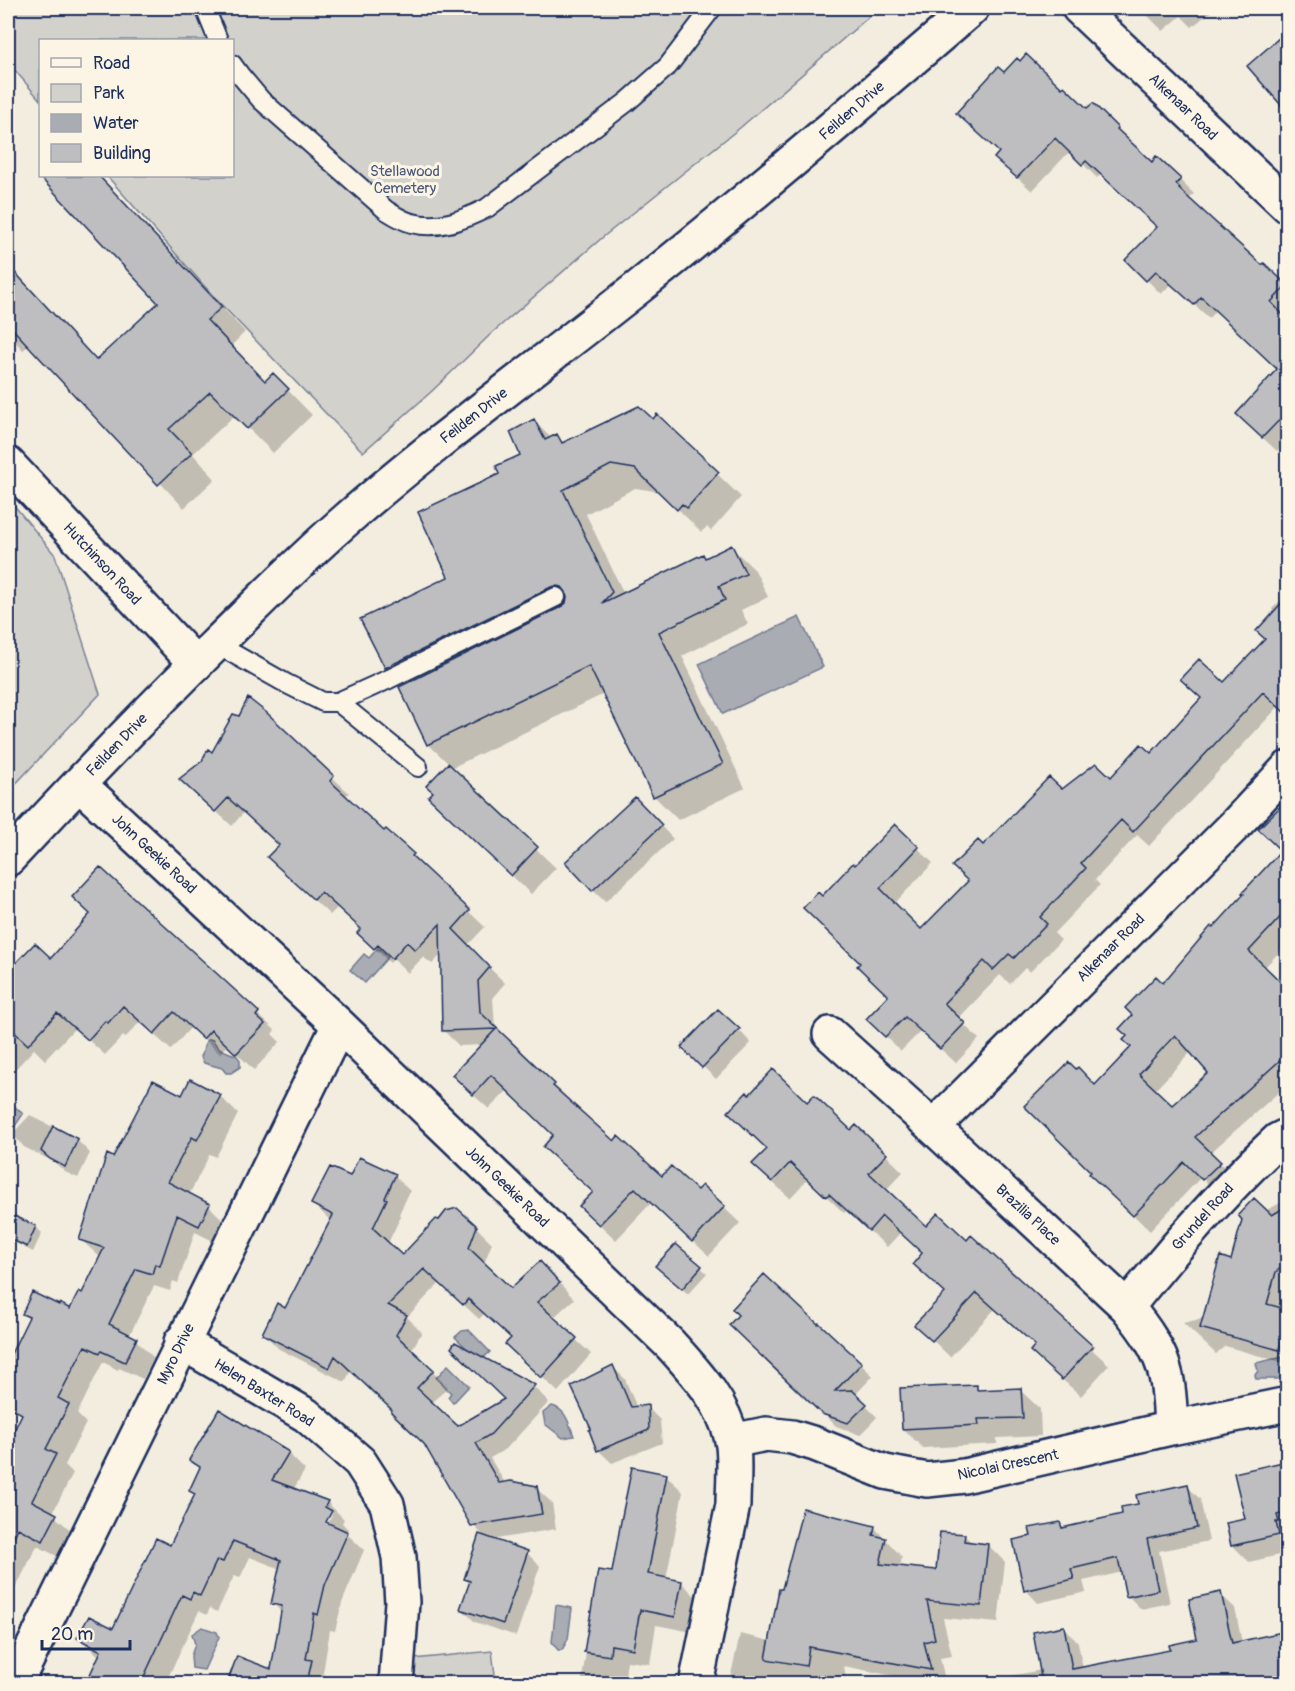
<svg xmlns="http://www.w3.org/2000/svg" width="1295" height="1691" font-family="Pangolin,sans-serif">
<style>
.green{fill:#d3d1cc;stroke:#778095;stroke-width:1.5}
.water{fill:#a9acb3;stroke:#707a91;stroke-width:1.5}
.shadow{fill:#0003;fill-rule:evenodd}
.building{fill:#bebec0;stroke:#1b2f5e;stroke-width:1.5;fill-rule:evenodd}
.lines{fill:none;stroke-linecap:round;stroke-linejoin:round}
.service-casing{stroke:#1b2f5e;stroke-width:22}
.minor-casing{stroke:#1b2f5e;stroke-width:38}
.tertiary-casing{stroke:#1b2f5e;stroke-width:38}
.service{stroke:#fcf5e5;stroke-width:18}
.minor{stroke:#fcf5e5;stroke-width:33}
.tertiary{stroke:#fcf5e5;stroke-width:33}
.labels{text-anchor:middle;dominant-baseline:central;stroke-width:6;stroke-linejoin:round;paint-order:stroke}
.street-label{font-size:15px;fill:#1b2f5e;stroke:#fcf5e5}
.park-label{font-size:15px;fill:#49587a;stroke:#fcf5e5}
</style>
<rect width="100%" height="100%" fill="#f3ede0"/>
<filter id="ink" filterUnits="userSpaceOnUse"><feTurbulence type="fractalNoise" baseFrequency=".0167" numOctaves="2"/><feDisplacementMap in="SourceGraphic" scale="12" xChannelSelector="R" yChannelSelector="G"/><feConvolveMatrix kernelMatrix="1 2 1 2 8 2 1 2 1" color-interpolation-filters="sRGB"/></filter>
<g filter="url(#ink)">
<!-- green -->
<path class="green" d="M 8,8 L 879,8 L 741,127 L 603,237 L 492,333 L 432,391 L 363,452 L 215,298 L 107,176 L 232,176 L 232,40 L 40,40 L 40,100 L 8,62 Z
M 8,498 L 55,555 L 100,694 L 8,792 Z
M 492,1651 L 496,1683 L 412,1684 L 414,1659 Z"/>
<!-- water -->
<path class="water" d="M 799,617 L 823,667 L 723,714 L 699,664 Z
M 378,948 L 388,957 L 365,983 L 350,970 L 364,954 L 369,958 Z
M 209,1039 L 213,1040 C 218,1051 227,1051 237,1056 L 240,1060 L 240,1067 L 231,1073 L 226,1073 L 222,1068 L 204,1063 L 201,1057 L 206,1041 Z
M 10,1102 L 23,1114 L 13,1129 L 8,1132 L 8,1103 Z
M 469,1330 L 490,1352 L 480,1361 L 455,1337 L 462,1331 Z
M 1287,1356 L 1287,1376 L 1277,1379 L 1256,1379 L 1255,1375 L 1258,1371 L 1256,1363 Z
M 448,1365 L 469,1386 L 453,1403 L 448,1397 L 451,1393 L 436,1378 Z
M 552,1406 C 566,1409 569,1424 574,1436 L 563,1438 L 545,1424 L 543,1413 Z
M 556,1605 L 572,1608 L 568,1639 L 562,1650 L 558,1650 L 552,1642 Z
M 202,1627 L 217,1632 L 219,1637 L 204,1670 L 192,1668 L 191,1656 L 195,1644 L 192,1634 Z"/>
<!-- shadow -->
<path class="shadow" d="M 1140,8 L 1215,8 L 1192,27 L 1181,16 L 1163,31 Z
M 1282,38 L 1288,43 L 1288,110 L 1249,66 Z
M 1004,74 L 1087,110 L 1093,105 L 1152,164 L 1180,180 L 1194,194 L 1189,199 L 1262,267 L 1264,266 L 1288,288 L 1288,314 L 1284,317 L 1288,321 L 1288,441 L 1277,451 L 1252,428 L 1279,369 L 1216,310 L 1209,318 L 1172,284 L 1161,294 L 1127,260 L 1159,227 L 1101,174 L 1097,178 L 1070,151 L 1032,191 L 996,158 L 1001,153 Z
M 60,176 L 99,176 L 245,332 L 231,346 L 266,382 L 273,375 L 312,415 L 273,453 L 235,415 L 193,454 L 215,479 L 184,508 L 30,345 L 23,350 L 8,334 L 8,266 L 97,361 L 160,303 L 50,185 Z
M 657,416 L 741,497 L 711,531 L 707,527 L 701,532 L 661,492 L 635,488 L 586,514 L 624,594 L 731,547 L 755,570 L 768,597 L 741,610 L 748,624 L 682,656 L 745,788 L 678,820 L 654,796 L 604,694 L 451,768 L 556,868 L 531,894 L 449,816 L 449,764 L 428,744 L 404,686 L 386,668 L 362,619 L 450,578 L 501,474 L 522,455 L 534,421 L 552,439 L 557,436 L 565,444 L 653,421 Z
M 1288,593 L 1288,714 L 1279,706 L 1149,846 L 1137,835 L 1095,880 L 1100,885 L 1054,933 L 1061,940 L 1030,972 L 1025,968 L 1010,984 L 1000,975 L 958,1019 L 979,1039 L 956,1063 L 921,1031 L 901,1051 L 868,1019 L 890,996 L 862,963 L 822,898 L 856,867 L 895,826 L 933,863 L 894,904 L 921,931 L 970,881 L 983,847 L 1062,791 L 1111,779 L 1151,755 L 1224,684 L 1267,639 L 1275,613 L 1272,609 Z
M 266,714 L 349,793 L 345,797 L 384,833 L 386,831 L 413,855 L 428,871 L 427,872 L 485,927 L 467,946 L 505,983 L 493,997 L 495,1029 L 554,1085 L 570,1100 L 569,1101 L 614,1143 L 662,1178 L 697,1192 L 702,1187 L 740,1223 L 709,1256 L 651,1203 L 616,1240 L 597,1222 L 594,1193 L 555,1135 L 508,1090 L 489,1109 L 469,1091 L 483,1045 L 459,1046 L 443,1030 L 442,954 L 432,964 L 423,957 L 408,973 L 394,959 L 390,963 L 359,933 L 363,930 L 338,907 L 330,915 L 285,873 L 280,846 L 244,812 L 232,826 L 197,794 L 212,754 L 239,718 Z
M 1288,802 L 1288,943 L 1264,968 L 1282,985 L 1288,983 L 1288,1059 L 1280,1062 L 1288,1070 L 1288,1084 L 1210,1153 L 1236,1179 L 1220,1195 L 1201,1177 L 1150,1231 L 1107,1190 L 1093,1172 L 1095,1087 L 1133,1047 L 1163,985 L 1282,852 L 1274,814 ZM 1191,1052 L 1210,1073 L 1172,1107 L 1155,1090 Z
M 648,812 L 673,839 L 605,902 L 593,890 Z
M 100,869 L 275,1030 L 272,1034 L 280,1042 L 254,1070 L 228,1045 L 220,1054 L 191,1027 L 171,1050 L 140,1022 L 125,1038 L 123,1036 L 105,1055 L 75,1028 L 45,1060 L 34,1049 L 8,1077 L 8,1006 L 18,995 L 8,985 L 8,973 L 35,945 L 51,960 L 92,915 Z
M 739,1030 L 751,1043 L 716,1079 L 696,1060 Z
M 220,1096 L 238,1114 L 216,1157 L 210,1154 L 189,1195 L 209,1206 L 227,1224 L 217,1243 L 195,1232 L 178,1283 L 173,1281 L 170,1291 L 154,1286 L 129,1336 L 136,1340 L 154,1358 L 143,1379 L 119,1368 L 118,1370 L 103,1362 L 77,1414 L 86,1423 L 65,1465 L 73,1473 L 52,1514 L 74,1533 L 61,1558 L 37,1546 L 15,1589 L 8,1585 L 8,1446 L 23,1415 L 19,1411 L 83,1295 L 101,1258 L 81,1240 L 113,1159 L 182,1097 Z
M 750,1097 L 807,1104 L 886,1155 L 903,1172 L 886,1190 L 926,1228 L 967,1242 L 971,1238 L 1109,1365 L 1081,1396 L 1049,1368 L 1036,1346 L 995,1309 L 950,1357 L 917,1325 L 946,1294 L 924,1254 L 900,1233 L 887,1247 L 847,1210 L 844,1213 L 808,1179 L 790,1198 L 771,1181 L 768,1149 Z
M 30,1115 L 77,1140 L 90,1153 L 78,1178 L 65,1172 L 54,1162 L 24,1147 L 12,1134 Z
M 395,1176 L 410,1191 L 399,1214 L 401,1216 L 388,1243 L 402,1257 L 476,1227 L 492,1243 L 484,1264 L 511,1290 L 555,1278 L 574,1299 L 553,1318 L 591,1354 L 558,1392 L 523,1359 L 513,1339 L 484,1314 L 479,1319 L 440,1283 L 407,1317 L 422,1332 L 411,1351 L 448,1387 L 432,1403 L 458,1428 L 534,1387 L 549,1402 L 506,1449 L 490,1458 L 505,1483 L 536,1488 L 552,1503 L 556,1529 L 491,1540 L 527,1553 L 540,1566 L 516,1636 L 475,1622 L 462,1609 L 470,1583 L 465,1578 L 486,1538 L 473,1525 L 427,1445 L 394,1411 L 351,1370 L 345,1382 L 279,1349 L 264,1334 L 285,1310 L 331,1221 L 313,1204 L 351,1178 Z
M 1288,1199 L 1288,1294 L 1277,1302 L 1288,1300 L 1288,1364 L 1225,1346 L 1216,1354 L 1183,1323 L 1204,1318 L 1232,1262 L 1265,1211 Z
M 12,1216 L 36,1227 L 42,1233 L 33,1252 L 8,1239 L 8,1225 Z
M 676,1246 L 707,1273 L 688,1294 L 663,1272 Z
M 732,1324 L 861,1364 L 873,1376 L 855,1395 L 877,1417 L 860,1435 L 836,1426 Z
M 613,1367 L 625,1379 L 637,1408 L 647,1407 L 660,1420 L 662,1443 L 612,1463 L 599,1451 L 591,1431 Z
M 976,1387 L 980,1391 L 1020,1390 L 1040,1409 L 1041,1436 L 997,1438 L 997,1444 L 923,1448 L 903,1429 Z
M 219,1411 L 288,1453 L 305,1470 L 293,1490 L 327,1502 L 344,1519 L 342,1523 L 348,1529 L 346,1533 L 364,1550 L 342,1603 L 335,1631 L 330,1630 L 323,1673 L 328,1678 L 327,1684 L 229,1684 L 238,1658 L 272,1671 L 282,1613 L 273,1603 L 280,1569 L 250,1557 L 240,1578 L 234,1576 L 217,1612 L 210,1608 L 207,1615 L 199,1611 L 165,1684 L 87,1684 L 100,1657 L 79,1638 L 113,1630 L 171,1547 L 196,1496 L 191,1491 L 201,1469 L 191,1460 ZM 330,1512 L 333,1512 L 325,1530 L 322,1528 Z
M 1288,1436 L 1288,1461 L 1282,1437 Z
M 1288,1462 L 1288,1553 L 1249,1562 L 1232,1545 L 1247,1520 L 1236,1474 Z
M 667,1476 L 683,1492 L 666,1580 L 682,1583 L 698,1599 L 692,1632 L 656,1625 L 650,1664 L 627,1661 L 624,1684 L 581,1684 L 599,1572 L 613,1574 Z
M 1187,1486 L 1200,1499 L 1209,1541 L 1159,1551 L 1170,1603 L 1141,1609 L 1128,1596 L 1123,1572 L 1083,1581 L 1086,1592 L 1038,1603 L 1026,1590 L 1033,1537 L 1060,1524 L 1065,1528 L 1124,1515 L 1140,1505 Z
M 875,1528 L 902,1557 L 900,1568 L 938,1572 L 964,1535 L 973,1544 L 988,1545 L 1005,1562 L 998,1623 L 943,1618 L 952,1656 L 940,1658 L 946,1684 L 933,1684 L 844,1666 L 847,1684 L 734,1684 L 730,1679 L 740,1634 L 771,1641 Z
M 1220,1594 L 1235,1608 L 1242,1643 L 1288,1633 L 1288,1684 L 992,1684 L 989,1680 L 1041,1670 L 1064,1628 L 1078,1642 L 1083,1669 L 1171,1651 L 1199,1640 Z"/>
<!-- building -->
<path class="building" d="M 1287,31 L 1287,112 L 1247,66 Z
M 1026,54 L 1062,88 L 1064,86 L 1087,108 L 1093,103 L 1118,128 L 1117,129 L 1152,162 L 1156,156 L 1181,179 L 1176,184 L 1180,188 L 1179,189 L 1262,265 L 1264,263 L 1287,285 L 1271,302 L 1287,319 L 1287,412 L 1262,438 L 1236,414 L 1277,369 L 1201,297 L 1194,305 L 1156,271 L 1146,281 L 1125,260 L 1157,227 L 1086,161 L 1082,165 L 1055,138 L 1017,178 L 994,158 L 999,152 L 956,113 L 998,67 L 1004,72 L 1017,58 L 1020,61 Z
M 39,176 L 99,176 L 222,307 L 207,320 L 265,381 L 273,373 L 289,389 L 247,429 L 210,392 L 169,429 L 192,453 L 158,485 L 8,324 L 8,265 L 96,360 L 158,303 Z
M 639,406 L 653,419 L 657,414 L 719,472 L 687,508 L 682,504 L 677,510 L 635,469 L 611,465 L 563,490 L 612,592 L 602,603 L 703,554 L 705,558 L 732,545 L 746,574 L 719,586 L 725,600 L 659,632 L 723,764 L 653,797 L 589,666 L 427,745 L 399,687 L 561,607 L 566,603 L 567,597 L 566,592 L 562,587 L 556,586 L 551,587 L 385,668 L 360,619 L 448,577 L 418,512 L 499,474 L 496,466 L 520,455 L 510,432 L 534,419 L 545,440 L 557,434 L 562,443 Z
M 1287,597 L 1287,715 L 1263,692 L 1133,832 L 1121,820 L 1081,863 L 1086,868 L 1040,917 L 1047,924 L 1014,958 L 1009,954 L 993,970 L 984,961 L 944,1003 L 965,1023 L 940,1049 L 905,1017 L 885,1037 L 866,1019 L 888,996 L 857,966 L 860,963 L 803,908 L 818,892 L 822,896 L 853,863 L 855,865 L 895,824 L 919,847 L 880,888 L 921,929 L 968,881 L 952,866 L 978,840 L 983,845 L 1049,777 L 1062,789 L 1096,763 L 1111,777 L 1141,744 L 1151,753 L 1201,698 L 1180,679 L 1199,659 L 1224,682 L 1265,639 L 1256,631 Z
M 248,698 L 267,713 L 334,776 L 330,781 L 384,831 L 386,829 L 414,854 L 412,856 L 470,910 L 453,929 L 490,967 L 478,981 L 480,1012 L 555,1084 L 553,1086 L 614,1141 L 618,1136 L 662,1176 L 671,1166 L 697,1190 L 702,1185 L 725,1206 L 692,1242 L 635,1188 L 599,1225 L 579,1206 L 593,1192 L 543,1147 L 553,1135 L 491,1075 L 473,1095 L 452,1075 L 496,1029 L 442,1031 L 440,924 L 415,950 L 407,942 L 392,959 L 378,945 L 374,949 L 357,933 L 361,929 L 321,892 L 314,900 L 267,857 L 279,845 L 228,798 L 215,812 L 179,779 L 202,761 L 208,749 L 212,752 L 233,714 L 239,716 Z
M 448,763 L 538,847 L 511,876 L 428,797 L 433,792 L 426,786 Z
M 635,797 L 662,825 L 592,891 L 565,862 Z
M 1287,800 L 1287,910 L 1249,951 L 1287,988 L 1287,1054 L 1195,1137 L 1221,1162 L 1202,1180 L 1184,1162 L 1133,1216 L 1089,1174 L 1091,1172 L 1024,1106 L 1069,1062 L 1076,1069 L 1078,1067 L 1095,1085 L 1131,1047 L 1123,1040 L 1127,1036 L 1119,1029 L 1132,1015 L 1125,1008 L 1156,976 L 1163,983 L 1211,926 L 1213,928 L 1244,894 L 1242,893 L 1281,851 L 1258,829 ZM 1175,1035 L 1208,1073 L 1172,1105 L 1139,1074 Z
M 100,867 L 259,1012 L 256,1016 L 265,1024 L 236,1054 L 211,1030 L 203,1039 L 174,1012 L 154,1034 L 123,1006 L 108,1023 L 105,1021 L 88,1040 L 57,1013 L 28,1045 L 8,1026 L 8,971 L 35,943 L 51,958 L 90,914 L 72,897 Z
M 718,1009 L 740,1029 L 702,1068 L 681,1047 Z
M 773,1069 L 807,1102 L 814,1095 L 851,1130 L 856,1125 L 887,1154 L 869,1173 L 926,1226 L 938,1213 L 967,1240 L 971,1235 L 1093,1346 L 1062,1380 L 1030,1351 L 1035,1345 L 977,1293 L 932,1341 L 914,1325 L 945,1293 L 913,1264 L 922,1253 L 882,1216 L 869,1231 L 829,1194 L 826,1197 L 790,1163 L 772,1182 L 752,1164 L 767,1149 L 728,1112 L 747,1092 L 749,1095 Z
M 190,1079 L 221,1095 L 197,1140 L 192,1137 L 168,1182 L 210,1204 L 199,1226 L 177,1215 L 160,1266 L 155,1264 L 152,1274 L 136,1269 L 109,1324 L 137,1338 L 125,1362 L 101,1351 L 100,1353 L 85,1346 L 58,1398 L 69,1404 L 46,1449 L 56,1454 L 32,1501 L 57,1514 L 43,1541 L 18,1528 L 8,1550 L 8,1443 L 22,1414 L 8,1406 L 8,1360 L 29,1317 L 22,1314 L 32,1292 L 59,1305 L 60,1303 L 70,1309 L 79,1291 L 82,1293 L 104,1248 L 79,1240 L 107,1154 L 113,1157 L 153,1080 L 182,1095 Z
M 53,1126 L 78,1139 L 65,1167 L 50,1159 L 41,1151 Z
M 359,1157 L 396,1174 L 385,1198 L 387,1199 L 373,1228 L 402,1255 L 436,1219 L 439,1220 L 446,1211 L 457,1208 L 477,1226 L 469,1248 L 511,1288 L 540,1261 L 560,1283 L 537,1302 L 577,1338 L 541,1378 L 505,1344 L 511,1338 L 468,1299 L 463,1305 L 424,1269 L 388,1305 L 407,1315 L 396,1335 L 434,1370 L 417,1388 L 458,1426 L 504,1399 L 451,1348 L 455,1342 L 535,1385 L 491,1434 L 476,1443 L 499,1483 L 511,1481 L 537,1486 L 542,1514 L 471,1526 L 424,1444 L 391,1412 L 392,1410 L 335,1356 L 329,1368 L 262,1334 L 277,1303 L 285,1308 L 333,1215 L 311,1204 L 330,1167 L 350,1176 Z
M 1254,1198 L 1272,1215 L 1287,1206 L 1287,1262 L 1276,1272 L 1267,1304 L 1282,1308 L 1285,1326 L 1279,1350 L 1200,1328 L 1220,1256 L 1231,1260 L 1242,1220 L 1238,1215 Z
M 8,1213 L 36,1226 L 27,1247 L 8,1238 Z
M 676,1244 L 702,1266 L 682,1289 L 655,1266 Z
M 764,1274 L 818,1324 L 819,1323 L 862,1363 L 835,1391 L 852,1390 L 867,1404 L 848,1423 L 822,1414 L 729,1325 L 738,1315 L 732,1309 Z
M 613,1365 L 631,1407 L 648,1405 L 649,1430 L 597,1451 L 589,1430 L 591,1429 L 571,1386 Z
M 977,1385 L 977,1390 L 1021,1388 L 1023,1418 L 978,1419 L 979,1425 L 902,1429 L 900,1388 Z
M 219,1409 L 289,1452 L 272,1480 L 328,1501 L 325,1507 L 332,1511 L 326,1522 L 348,1532 L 325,1585 L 318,1615 L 314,1613 L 306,1659 L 312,1660 L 307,1683 L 227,1683 L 237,1656 L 271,1669 L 282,1606 L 271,1604 L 281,1560 L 233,1541 L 223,1562 L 217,1560 L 200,1596 L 193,1592 L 190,1599 L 182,1595 L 141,1683 L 86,1683 L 101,1651 L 77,1638 L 89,1616 L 113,1628 L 156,1538 L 170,1545 L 195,1494 L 189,1491 L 200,1467 L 189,1460 Z
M 1287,1461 L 1287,1512 L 1277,1515 L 1279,1522 L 1276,1522 L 1279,1535 L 1231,1546 L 1226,1523 L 1245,1519 L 1234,1473 Z
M 632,1467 L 667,1474 L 648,1574 L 682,1581 L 675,1617 L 640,1610 L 633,1649 L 611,1645 L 610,1656 L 584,1652 L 598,1570 L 612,1572 L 621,1521 Z
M 1188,1484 L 1197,1528 L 1147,1539 L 1158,1590 L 1126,1597 L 1118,1558 L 1071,1569 L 1074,1579 L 1024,1591 L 1013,1540 L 1031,1536 L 1029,1528 L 1060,1522 L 1062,1528 L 1122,1514 L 1121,1507 L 1138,1504 L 1136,1495 Z
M 803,1508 L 875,1526 L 873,1535 L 886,1538 L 880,1564 L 936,1570 L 940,1532 L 965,1534 L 964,1541 L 988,1544 L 981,1606 L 927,1601 L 935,1639 L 924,1642 L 931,1670 L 809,1647 L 806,1666 L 766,1659 L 779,1589 L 782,1589 Z
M 479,1534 L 528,1551 L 503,1624 L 460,1609 L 470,1581 L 464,1579 Z
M 1221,1592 L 1232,1643 L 1287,1631 L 1287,1677 L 1256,1683 L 1042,1683 L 1033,1632 L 1064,1626 L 1072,1669 L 1170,1650 L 1169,1645 L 1197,1639 L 1189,1599 Z"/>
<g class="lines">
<defs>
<path id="service" d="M 205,8 L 218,40
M 232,64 L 240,75 L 261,100 L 386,210 C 394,215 403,221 412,223 C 439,230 463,220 487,208 L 627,102 L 668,66 L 712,8
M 216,644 L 287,684 L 323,702 L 338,702 L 389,679 L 556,597
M 338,702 L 418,767"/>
<path id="minor" d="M 1079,8 L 1288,206
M 8,464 L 196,664
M 79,784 L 339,1025 L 670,1344 C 696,1373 723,1401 732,1440 C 736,1458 733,1486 733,1505 L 696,1684
M 830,1034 L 933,1127 L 1127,1307 C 1144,1328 1160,1349 1166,1376 C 1170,1393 1170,1411 1171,1428
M 933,1127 L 1234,826 L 1288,768
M 1127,1307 C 1174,1248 1223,1191 1278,1140 L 1288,1135
M 181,1342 L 306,1415 L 360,1462 L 387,1504 L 399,1557 L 402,1602 L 396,1684
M 732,1441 L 766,1434 L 792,1437 L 815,1444 L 885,1472 L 927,1480 L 964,1476 L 1171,1428 L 1288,1404
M 15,1684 L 339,1025"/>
<path id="tertiary" d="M 8,859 C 75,787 144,715 215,645 C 258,603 300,560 346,520 C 440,438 542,364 640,286 C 753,196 863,102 972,8"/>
</defs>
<!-- service casing -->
<use href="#service" class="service-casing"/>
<!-- minor casing -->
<use href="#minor" class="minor-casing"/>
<!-- tertiary casing -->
<use href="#tertiary" class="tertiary-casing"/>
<!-- service -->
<use href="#service" class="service"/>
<!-- minor -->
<use href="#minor" class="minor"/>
<!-- tertiary -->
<use href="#tertiary" class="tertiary"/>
</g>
</g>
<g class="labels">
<!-- street labels -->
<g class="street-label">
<text transform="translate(1183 107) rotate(44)">Alkenaar Road</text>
<text transform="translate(852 111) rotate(-41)">Feilden Drive</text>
<text transform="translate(474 416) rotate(-38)">Feilden Drive</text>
<text transform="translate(102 564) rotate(47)">Hutchinson Road</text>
<text transform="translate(117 745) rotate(-46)">Feilden Drive</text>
<text transform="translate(154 854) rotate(43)">John Geekie Road</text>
<text transform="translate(1111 948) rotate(-45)">Alkenaar Road</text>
<text transform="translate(507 1187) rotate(44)">John Geekie Road</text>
<text transform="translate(1028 1215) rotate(43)">Brazilia Place</text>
<text transform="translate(1203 1217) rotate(-48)">Grundel Road</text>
<text transform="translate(176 1354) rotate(-64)">Myro Drive</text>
<text transform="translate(264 1393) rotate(32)">Helen Baxter Road</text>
<text transform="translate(1008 1465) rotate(-12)">Nicolai Crescent</text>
</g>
<!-- park labels -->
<g class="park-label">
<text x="405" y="171">Stellawood<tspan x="405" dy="17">Cemetery</tspan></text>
</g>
</g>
<!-- margin -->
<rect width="1295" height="1691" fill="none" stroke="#fcf5e5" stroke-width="30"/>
<rect x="15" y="15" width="1265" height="1661" fill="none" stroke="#1b2f5e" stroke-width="2" filter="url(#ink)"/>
<!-- legend -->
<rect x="39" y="39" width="195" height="138" fill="#fcf5e5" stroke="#a2a6af" stroke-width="1.5"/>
<rect x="51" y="58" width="30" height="9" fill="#fcf5e5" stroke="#a2a6af" stroke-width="1.5"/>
<text x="93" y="69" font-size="18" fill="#1b2f5e">Road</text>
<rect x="51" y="84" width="30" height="18" fill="#d3d1cc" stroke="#a2a6af" stroke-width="1.5"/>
<text x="93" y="99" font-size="18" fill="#1b2f5e">Park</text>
<rect x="51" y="114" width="30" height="18" fill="#a9acb3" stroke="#a2a6af" stroke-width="1.5"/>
<text x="93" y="129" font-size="18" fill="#1b2f5e">Water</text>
<rect x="51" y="144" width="30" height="18" fill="#bebec0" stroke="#a2a6af" stroke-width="1.5"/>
<text x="93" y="159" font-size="18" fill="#1b2f5e">Building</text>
<!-- scale -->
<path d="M42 1640v9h88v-9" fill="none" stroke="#1b2f5e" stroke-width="3"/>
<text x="51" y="1640" font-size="18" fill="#1b2f5e" stroke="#fcf5e5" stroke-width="4.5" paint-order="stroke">20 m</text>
</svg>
